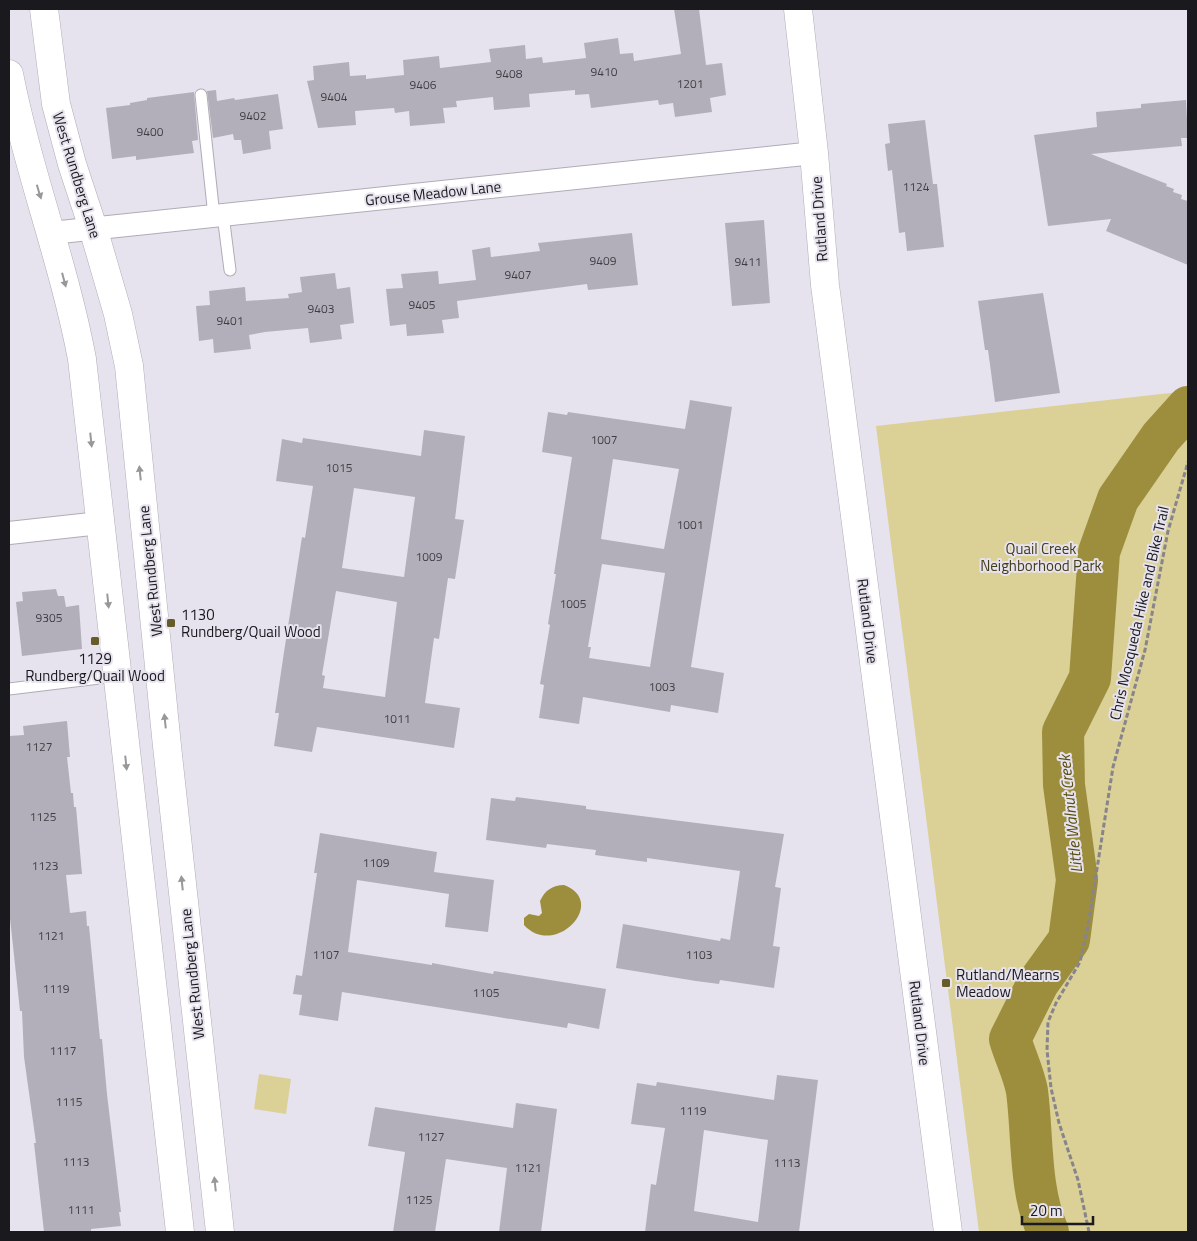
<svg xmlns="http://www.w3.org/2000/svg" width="1197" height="1241" font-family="'Titillium Web',sans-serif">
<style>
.green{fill:#dbd095}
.water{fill:#9d8e3e}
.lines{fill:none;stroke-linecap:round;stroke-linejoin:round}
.river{stroke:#9d8e3e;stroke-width:42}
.building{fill:#b3afba;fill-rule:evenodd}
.service-casing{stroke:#b0acb7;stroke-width:13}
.minor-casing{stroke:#b0acb7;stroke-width:24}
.tertiary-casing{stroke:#b0acb7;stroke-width:29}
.secondary-casing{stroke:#b0acb7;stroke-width:29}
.path{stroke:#87848c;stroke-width:3;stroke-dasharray:5 2.5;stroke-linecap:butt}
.service{stroke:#fff;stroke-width:11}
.minor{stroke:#fff;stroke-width:22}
.tertiary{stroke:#fff;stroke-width:28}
.secondary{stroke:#fff;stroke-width:28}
.oneway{fill:#989899}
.poi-dot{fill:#665c29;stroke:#e7e3ee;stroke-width:2}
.labels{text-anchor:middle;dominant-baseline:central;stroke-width:4;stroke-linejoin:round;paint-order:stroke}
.number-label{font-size:12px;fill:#403e44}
.street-label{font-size:15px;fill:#1a191d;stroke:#e7e3ee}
.park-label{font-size:15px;fill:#433c19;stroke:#e7e3ee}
.poi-label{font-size:15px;fill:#1a191d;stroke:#e7e3ee;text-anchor:start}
.water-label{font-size:16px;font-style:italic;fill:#584d0f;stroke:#e7e3ee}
</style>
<rect width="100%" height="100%" fill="#e7e3ee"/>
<!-- green -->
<path class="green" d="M 1188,391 L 1188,1232 L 979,1232 L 876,426 Z
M 259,1074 L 291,1079 L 286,1114 L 254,1109 Z"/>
<!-- water -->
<path class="water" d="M 564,885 C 609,902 555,959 524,925 L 524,918 L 529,914 L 539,916 L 542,913 L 540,901 C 545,890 553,885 564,885 Z"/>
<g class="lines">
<!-- river -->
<path class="river" d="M 1048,1232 C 1029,1189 1033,1137 1027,1091 C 1024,1074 1015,1056 1010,1039 L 1038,983 L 1069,940 L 1077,880 L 1064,785 L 1063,732 L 1090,678 L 1099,552 L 1118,499 L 1161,437 L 1188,407"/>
</g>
<!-- building -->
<path class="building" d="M 674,9 L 699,9 L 706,65 L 722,63 L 726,95 L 710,98 L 712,112 L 675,117 L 673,103 L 659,105 L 658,100 L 591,108 L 589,94 L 575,95 L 575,90 L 529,94 L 530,107 L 494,110 L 493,97 L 456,101 L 457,107 L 443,108 L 445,123 L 410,126 L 409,111 L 395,113 L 394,108 L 355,111 L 356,125 L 318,128 L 307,81 L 314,80 L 313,66 L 349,62 L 350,76 L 366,75 L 366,79 L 404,75 L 403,60 L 439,56 L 440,68 L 491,62 L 489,49 L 525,45 L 526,59 L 542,57 L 543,63 L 586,58 L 584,43 L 618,38 L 620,54 L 633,53 L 634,61 L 681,54 Z
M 216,90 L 217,101 L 234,98 L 235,100 L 278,94 L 283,129 L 269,131 L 271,149 L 243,154 L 241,140 L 234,140 L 233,134 L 213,138 L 207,91 Z
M 194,92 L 198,140 L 192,141 L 194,153 L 136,160 L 136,156 L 112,159 L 106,108 L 130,105 L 130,103 L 147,100 L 147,98 Z
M 1186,100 L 1188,138 L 1181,138 L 1182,146 L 1091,154 L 1167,184 L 1166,186 L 1174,189 L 1173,192 L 1182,195 L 1181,199 L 1188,201 L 1188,265 L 1106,231 L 1111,219 L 1048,226 L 1034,135 L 1097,127 L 1096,112 L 1141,108 L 1141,104 Z
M 925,120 L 933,184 L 937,184 L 944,247 L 907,251 L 905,232 L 899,233 L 892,170 L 888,171 L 885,144 L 890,143 L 888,124 Z
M 764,220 L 770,303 L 732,306 L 725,223 Z
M 632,233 L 638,285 L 588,290 L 587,284 L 457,301 L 459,318 L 442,320 L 444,333 L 407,336 L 406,324 L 390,326 L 386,289 L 403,288 L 401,274 L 438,271 L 439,284 L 476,280 L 472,250 L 490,247 L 491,257 L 540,251 L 538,243 Z
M 335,273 L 337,289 L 350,287 L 354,323 L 340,325 L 342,339 L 310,343 L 308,328 L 265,332 L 249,335 L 251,349 L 214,353 L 213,339 L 199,341 L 196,306 L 210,305 L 209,291 L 245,287 L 246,301 L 289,298 L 288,294 L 302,292 L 300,277 Z
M 1043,293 L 1060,393 L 995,402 L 988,350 L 985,350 L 978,301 Z
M 690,400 L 732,407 L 691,667 L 724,673 L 718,713 L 671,705 L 670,712 L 583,697 L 579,724 L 539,718 L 544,685 L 540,684 L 550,625 L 548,624 L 556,574 L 554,574 L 572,457 L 542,452 L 548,412 L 567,415 L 568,412 L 685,429 ZM 613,459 L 679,469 L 664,549 L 601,539 ZM 602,564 L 665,573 L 650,667 L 589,658 L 591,647 L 588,647 Z
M 424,430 L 465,436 L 455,519 L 464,520 L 455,579 L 448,578 L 439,639 L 434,638 L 425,703 L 460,708 L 454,748 L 317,727 L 312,752 L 274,746 L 279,713 L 275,713 L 284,652 L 302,537 L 305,538 L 313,486 L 276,481 L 282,439 L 302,443 L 303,438 L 421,456 ZM 354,488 L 415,497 L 404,577 L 342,568 ZM 336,591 L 397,602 L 385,697 L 323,688 L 325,676 L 322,675 Z
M 56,589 L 58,596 L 64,596 L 66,607 L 79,605 L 82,649 L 22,656 L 16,602 L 23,601 L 22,592 Z
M 67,721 L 70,757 L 67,757 L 71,793 L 73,793 L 74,807 L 76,807 L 82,874 L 66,875 L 70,913 L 86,911 L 87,926 L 89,926 L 100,1039 L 102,1039 L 107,1094 L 121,1212 L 119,1212 L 121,1226 L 91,1229 L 91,1232 L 44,1232 L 34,1143 L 36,1143 L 24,1057 L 22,1011 L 20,1011 L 9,909 L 9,736 L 24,735 L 23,726 Z
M 516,797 L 586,806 L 586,809 L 784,834 L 775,887 L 781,888 L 773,946 L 780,947 L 774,988 L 720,980 L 719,984 L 696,981 L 616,968 L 623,924 L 720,941 L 721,938 L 730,940 L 740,871 L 647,858 L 647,862 L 595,855 L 596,850 L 547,844 L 546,848 L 486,840 L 491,798 L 515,801 Z
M 320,833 L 437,852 L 434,872 L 494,880 L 488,932 L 445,927 L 449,894 L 357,880 L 348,952 L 432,965 L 432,963 L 493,974 L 494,971 L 606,989 L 599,1029 L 568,1023 L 567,1028 L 342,992 L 338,1021 L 299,1015 L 302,995 L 293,994 L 296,975 L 302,976 L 317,873 L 314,873 Z
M 777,1075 L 818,1080 L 799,1232 L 645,1232 L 651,1184 L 656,1185 L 665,1128 L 631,1124 L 637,1083 L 656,1086 L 657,1082 L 774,1100 ZM 704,1130 L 768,1140 L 758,1222 L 694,1211 Z
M 516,1103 L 557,1109 L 541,1232 L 499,1232 L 507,1168 L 446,1159 L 435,1232 L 393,1232 L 405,1152 L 368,1146 L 375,1107 L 513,1128 Z"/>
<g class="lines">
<defs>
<path id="service" d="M 201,95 L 214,216
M 223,215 L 230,270
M 9,689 L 116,676"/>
<path id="minor" d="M 51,233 L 814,153
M 9,533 L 100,523"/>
<path id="tertiary" d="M 798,9 L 814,153 L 825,285 L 948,1232"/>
<path id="secondary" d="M 44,9 L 56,104 L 72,164 L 93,228 L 118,314 L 129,366 L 167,746 L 220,1232
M 9,74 C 28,171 64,263 82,359 L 180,1232"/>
</defs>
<!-- service casing -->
<use href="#service" class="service-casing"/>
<!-- minor casing -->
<use href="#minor" class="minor-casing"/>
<!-- tertiary casing -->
<use href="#tertiary" class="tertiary-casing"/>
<!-- secondary casing -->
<use href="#secondary" class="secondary-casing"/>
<!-- path -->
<path class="path" d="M 1089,1232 L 1078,1180 L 1059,1123 L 1051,1088 L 1047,1050 L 1048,1022 L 1056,1003 L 1080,962 L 1088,926 L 1113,767 L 1145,650 L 1168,531 L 1188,462"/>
<!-- service -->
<use href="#service" class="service"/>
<!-- minor -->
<use href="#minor" class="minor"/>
<!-- tertiary -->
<use href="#tertiary" class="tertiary"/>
<!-- secondary -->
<use href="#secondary" class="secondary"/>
</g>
<!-- one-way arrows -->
<defs><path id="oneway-solid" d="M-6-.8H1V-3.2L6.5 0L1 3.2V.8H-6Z" transform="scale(1.25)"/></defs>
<g class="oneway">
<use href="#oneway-solid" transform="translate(39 192) rotate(73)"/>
<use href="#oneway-solid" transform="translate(64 280) rotate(75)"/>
<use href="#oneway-solid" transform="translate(91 440) rotate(84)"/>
<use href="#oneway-solid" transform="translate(140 473) rotate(-96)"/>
<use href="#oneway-solid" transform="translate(108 601) rotate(84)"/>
<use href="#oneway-solid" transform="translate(165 721) rotate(-96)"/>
<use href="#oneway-solid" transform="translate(126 763) rotate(84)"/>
<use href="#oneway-solid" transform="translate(182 883) rotate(-96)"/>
<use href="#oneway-solid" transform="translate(215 1184) rotate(-96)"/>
</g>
<!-- markers -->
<g class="poi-dot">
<rect x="166" y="618" width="10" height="10" rx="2.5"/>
<rect x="90" y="636" width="10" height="10" rx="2.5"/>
<rect x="941" y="978" width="10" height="10" rx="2.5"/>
</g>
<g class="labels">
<!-- number labels -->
<g class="number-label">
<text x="604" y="71">9410</text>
<text x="509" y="73">9408</text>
<text x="690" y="83">1201</text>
<text x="423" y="84">9406</text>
<text x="334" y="96">9404</text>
<text x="253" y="115">9402</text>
<text x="150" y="131">9400</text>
<text x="916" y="186">1124</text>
<text x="603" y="260">9409</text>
<text x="748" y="261">9411</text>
<text x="518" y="274">9407</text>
<text x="422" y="304">9405</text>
<text x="321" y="308">9403</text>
<text x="230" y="320">9401</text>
<text x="604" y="439">1007</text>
<text x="339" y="467">1015</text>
<text x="690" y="524">1001</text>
<text x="429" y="556">1009</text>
<text x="573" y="603">1005</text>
<text x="49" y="617">9305</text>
<text x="662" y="686">1003</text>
<text x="397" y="718">1011</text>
<text x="39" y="746">1127</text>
<text x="43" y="816">1125</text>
<text x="376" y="862">1109</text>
<text x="45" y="865">1123</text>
<text x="51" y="935">1121</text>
<text x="326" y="954">1107</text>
<text x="699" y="954">1103</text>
<text x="56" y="988">1119</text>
<text x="486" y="992">1105</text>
<text x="63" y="1050">1117</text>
<text x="69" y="1101">1115</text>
<text x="693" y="1110">1119</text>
<text x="431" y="1136">1127</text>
<text x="76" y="1161">1113</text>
<text x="787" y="1162">1113</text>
<text x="528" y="1167">1121</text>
<text x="419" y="1199">1125</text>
<text x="81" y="1209">1111</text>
</g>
<!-- street labels -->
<g class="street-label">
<text transform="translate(77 175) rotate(73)">West Rundberg Lane</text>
<text transform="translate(433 193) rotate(-6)">Grouse Meadow Lane</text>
<text transform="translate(819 219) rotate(-94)">Rutland Drive</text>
<text transform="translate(150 571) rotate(-96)">West Rundberg Lane</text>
<text transform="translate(1139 613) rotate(-77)">Chris Mosqueda Hike and Bike Trail</text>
<text transform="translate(868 621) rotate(83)">Rutland Drive</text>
<text transform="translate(192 974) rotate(-96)">West Rundberg Lane</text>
<text transform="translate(920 1023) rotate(83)">Rutland Drive</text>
</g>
<!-- park labels -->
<g class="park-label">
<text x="1041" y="548">Quail Creek<tspan x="1041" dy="17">Neighborhood Park</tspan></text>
</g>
<!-- poi labels -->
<g class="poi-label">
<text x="181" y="614">1130<tspan x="181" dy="17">Rundberg/Quail Wood</tspan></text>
<text x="95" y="658" text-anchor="middle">1129<tspan x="95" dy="17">Rundberg/Quail Wood</tspan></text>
<text x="956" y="974">Rutland/Mearns<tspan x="956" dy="17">Meadow</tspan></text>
</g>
<!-- water labels -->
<g class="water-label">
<text transform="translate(1070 814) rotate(-96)">Little Walnut Creek</text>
</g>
</g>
<!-- border -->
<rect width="1197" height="1241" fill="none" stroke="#1a191d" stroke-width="20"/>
<!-- scale -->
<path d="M1022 1216v8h71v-8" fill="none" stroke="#1a191d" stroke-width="2.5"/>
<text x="1030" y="1216" font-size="15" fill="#1a191d" stroke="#e7e3ee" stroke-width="4" paint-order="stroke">20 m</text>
</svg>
